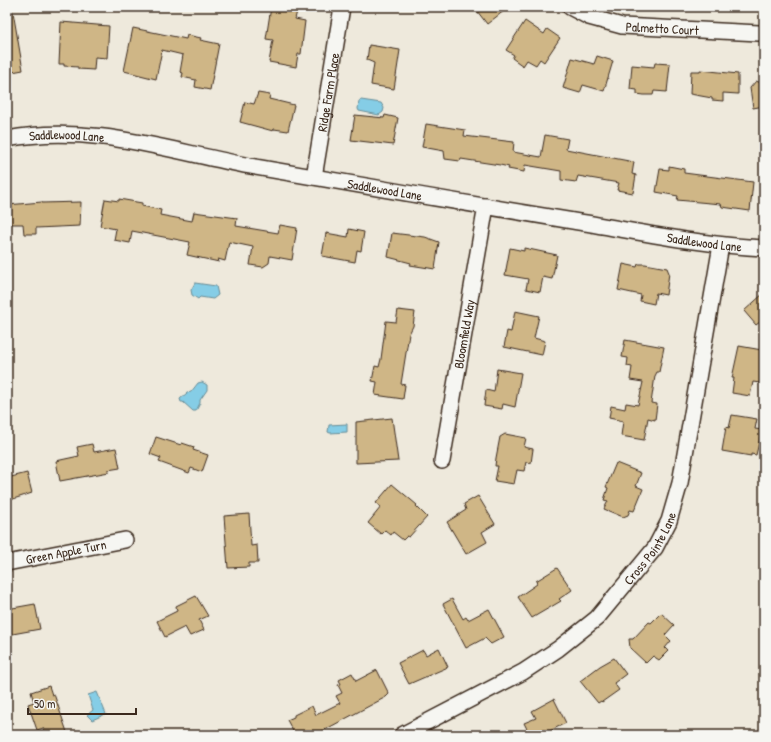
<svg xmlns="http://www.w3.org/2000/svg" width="771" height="742" font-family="'Patrick Hand',sans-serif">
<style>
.water{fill:#85cde6;stroke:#678c96}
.building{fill:#cfb686;stroke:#3b2a1e}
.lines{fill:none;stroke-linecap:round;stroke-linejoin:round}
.minor-casing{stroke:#3b2a1e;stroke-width:18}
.minor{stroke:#f6f6f2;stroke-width:15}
.labels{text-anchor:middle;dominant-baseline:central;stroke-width:3.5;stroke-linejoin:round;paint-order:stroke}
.street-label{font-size:13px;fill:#3b2a1e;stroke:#f6f6f2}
</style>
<rect width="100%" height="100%" fill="#eee9dc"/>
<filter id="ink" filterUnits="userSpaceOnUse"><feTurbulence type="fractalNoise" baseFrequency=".025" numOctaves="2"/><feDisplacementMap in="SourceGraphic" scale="8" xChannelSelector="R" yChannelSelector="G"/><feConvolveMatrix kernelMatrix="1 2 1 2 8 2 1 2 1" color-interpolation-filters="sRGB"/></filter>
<g filter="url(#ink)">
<!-- water -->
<path class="water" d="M 361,100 L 381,103 L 384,108 L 383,112 L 379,115 L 359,111 L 358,109 L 359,101 Z
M 195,283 L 216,286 L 218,295 L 213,299 L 200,297 L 198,299 L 192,295 L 191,290 Z
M 202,382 L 207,385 L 207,390 L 200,400 L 200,403 L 196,411 L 193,411 L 183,402 L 181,402 L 180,399 L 187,393 L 191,392 L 198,383 Z
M 347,424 L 347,432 L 330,433 L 328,432 L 329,425 Z
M 97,692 L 106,714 L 92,720 L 87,715 L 93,710 L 88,695 Z"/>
<!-- building -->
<path class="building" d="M 271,7 L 298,7 L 295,19 L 305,21 L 301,54 L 298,54 L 296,67 L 269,62 L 273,40 L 266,39 Z
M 474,7 L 509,7 L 487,24 Z
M 13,12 L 23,70 L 7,73 L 7,13 Z
M 525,21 L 544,34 L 547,29 L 560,38 L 544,62 L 540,59 L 536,65 L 527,60 L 523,66 L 512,58 L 514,55 L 506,50 Z
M 61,22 L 109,26 L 107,58 L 95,57 L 94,70 L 78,69 L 78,67 L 64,66 L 64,64 L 59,64 Z
M 133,28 L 186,39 L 187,35 L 201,38 L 200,40 L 219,44 L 210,90 L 195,87 L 196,80 L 182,77 L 183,73 L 180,72 L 183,55 L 162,50 L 156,79 L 124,71 Z
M 369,45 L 400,50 L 394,89 L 371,85 L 374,63 L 367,60 Z
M 597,56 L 613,61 L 604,91 L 583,85 L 580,93 L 563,88 L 572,58 L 594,64 Z
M 655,63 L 670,64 L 667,92 L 654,91 L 653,95 L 644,95 L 637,94 L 637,90 L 630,89 L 632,65 L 654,67 Z
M 700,70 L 738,74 L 738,94 L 723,93 L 723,101 L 712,100 L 712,98 L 690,94 L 691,71 L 700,71 Z
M 756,81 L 764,84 L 764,106 L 753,108 L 750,88 Z
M 258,93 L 270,95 L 269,99 L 294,105 L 288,131 L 274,129 L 273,131 L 240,122 L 245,102 L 254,104 Z
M 355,115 L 384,118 L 385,115 L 398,118 L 393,145 L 351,140 Z
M 426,124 L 465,130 L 464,136 L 514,142 L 513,152 L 541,157 L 545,135 L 568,139 L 566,149 L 634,162 L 632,174 L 636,175 L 633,193 L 617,190 L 619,183 L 578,176 L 576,182 L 561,180 L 561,171 L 525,165 L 524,172 L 508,169 L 509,167 L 500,165 L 461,159 L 460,161 L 445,159 L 444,151 L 422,147 Z
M 669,166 L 684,169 L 684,173 L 753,182 L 750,211 L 722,207 L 721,204 L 677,200 L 678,196 L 656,192 L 660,169 L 669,170 Z
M 105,199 L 119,201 L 119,199 L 142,203 L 142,206 L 161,210 L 160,215 L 192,221 L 194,212 L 237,218 L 236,226 L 278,233 L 280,225 L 297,228 L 292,260 L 270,256 L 269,263 L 263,267 L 250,265 L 253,247 L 229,242 L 225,261 L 218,259 L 219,262 L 187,255 L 190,242 L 132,231 L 130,243 L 114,240 L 116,229 L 100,226 Z
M 42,202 L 42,203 L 81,202 L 80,226 L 36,228 L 36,234 L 24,234 L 23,224 L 7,224 L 7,205 Z
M 349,229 L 364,232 L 361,251 L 357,250 L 355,262 L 322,256 L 326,233 L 348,237 Z
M 392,233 L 425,237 L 439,242 L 435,269 L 410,265 L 411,263 L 388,257 Z
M 510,248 L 524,251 L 524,248 L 557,255 L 552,279 L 543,277 L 540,292 L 526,289 L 528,279 L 505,275 Z
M 623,264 L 637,267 L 638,264 L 645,264 L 667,268 L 669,273 L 666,295 L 656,293 L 654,304 L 640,301 L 641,295 L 618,290 Z
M 764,293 L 764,319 L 756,325 L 744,311 Z
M 398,310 L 415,312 L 413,326 L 409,334 L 401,384 L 405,385 L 403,399 L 375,395 L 377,382 L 372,381 L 375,366 L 379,367 L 381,359 L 386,321 L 396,322 Z
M 515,311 L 539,316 L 534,338 L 545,341 L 542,355 L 504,347 L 507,331 L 511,332 Z
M 625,340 L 664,347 L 659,372 L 657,372 L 655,376 L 651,403 L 657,404 L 655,420 L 648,418 L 644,440 L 621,436 L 623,421 L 609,418 L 611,406 L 625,409 L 626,403 L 638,405 L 643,382 L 630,380 L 632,367 L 627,366 L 628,358 L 622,357 Z
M 739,346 L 762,350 L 761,359 L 764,361 L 764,374 L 762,374 L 760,383 L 753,382 L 750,396 L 732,393 L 734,378 L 732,378 Z
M 497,369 L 521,373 L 515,407 L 503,404 L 502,409 L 484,406 L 486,390 L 494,392 Z
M 732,415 L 757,419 L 755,429 L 762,430 L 756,455 L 751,454 L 751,456 L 722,451 L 726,427 L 729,428 Z
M 392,418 L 398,461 L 356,463 L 356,422 Z
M 505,434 L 526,438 L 524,447 L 533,449 L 531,463 L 526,462 L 524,471 L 517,470 L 514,484 L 495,481 L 498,466 L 495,466 L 496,458 L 500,437 Z
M 156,437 L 181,445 L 182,443 L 194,447 L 193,450 L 208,455 L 202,472 L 191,468 L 189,473 L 159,462 L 161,458 L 150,454 Z
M 92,444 L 94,452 L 116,448 L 120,468 L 108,470 L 109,472 L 60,481 L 56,461 L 79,456 L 77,447 Z
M 616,463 L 641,473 L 636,486 L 643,489 L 634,511 L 630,510 L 628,515 L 623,517 L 604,509 L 608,501 L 604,500 L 608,488 L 606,487 Z
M 27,473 L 32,493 L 7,501 L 7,478 Z
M 392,484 L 417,505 L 416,506 L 427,517 L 409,537 L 407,536 L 403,540 L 393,532 L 391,535 L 385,530 L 381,534 L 368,523 L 381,507 L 376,503 Z
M 478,496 L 495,524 L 482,532 L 487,542 L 466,554 L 447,522 L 466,510 L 464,504 Z
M 249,514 L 251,546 L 257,545 L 258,563 L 249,563 L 249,567 L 228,568 L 224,516 Z
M 557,568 L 572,590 L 559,599 L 561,601 L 532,618 L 518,597 L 537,584 L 536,581 Z
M 196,596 L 208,616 L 199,620 L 204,630 L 190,636 L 185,627 L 165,637 L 157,621 L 177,611 L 176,606 Z
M 452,599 L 463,619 L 466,617 L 468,620 L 489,609 L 504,637 L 491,644 L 485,638 L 466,648 L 443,604 Z
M 35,604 L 40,629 L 7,635 L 7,609 Z
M 661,613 L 674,625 L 665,635 L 671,641 L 665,648 L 668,651 L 659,660 L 653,656 L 646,663 L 630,648 L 629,639 L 633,639 L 649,622 L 651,623 Z
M 439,648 L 448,667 L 409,684 L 398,663 L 423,650 L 426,655 Z
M 614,658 L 626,674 L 614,683 L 619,690 L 602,702 L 601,701 L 598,703 L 580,681 L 600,666 Z
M 377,670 L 389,694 L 386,697 L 315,735 L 295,735 L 287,720 L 294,717 L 294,715 L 312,706 L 316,715 L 340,703 L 336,696 L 342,693 L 338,685 L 341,684 L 339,680 L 352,673 L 356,681 Z
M 49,686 L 52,695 L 54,694 L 68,735 L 46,735 L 43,728 L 37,730 L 28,704 L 34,702 L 31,692 Z
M 554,699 L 566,723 L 541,735 L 530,735 L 524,723 L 536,718 L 532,711 Z"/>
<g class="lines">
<defs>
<g id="minor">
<path id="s1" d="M 570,7 L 589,17 L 622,26 L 759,33"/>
<path id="s2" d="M 7,139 C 91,123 169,151 250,166 C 358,185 465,203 573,221 C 636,231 700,245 764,248"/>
<path id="s3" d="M 314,177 L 342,7"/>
<path id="s4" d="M 442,461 L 486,206"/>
<path id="s5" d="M 7,563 L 125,540"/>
<path id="s6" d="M 402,735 L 523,672 L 558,649 L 597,618 L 655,548 L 669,521 L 680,483 L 721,245"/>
</g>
</defs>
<!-- minor casing -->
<use href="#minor" class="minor-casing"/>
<!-- minor -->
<use href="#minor" class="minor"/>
</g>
</g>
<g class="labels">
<!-- street labels -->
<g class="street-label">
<text stroke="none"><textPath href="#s1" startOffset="96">Palmetto Court</textPath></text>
<text stroke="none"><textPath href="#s3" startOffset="86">Ridge Farm Place</textPath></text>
<text stroke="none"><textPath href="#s2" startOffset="60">Saddlewood Lane</textPath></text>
<text stroke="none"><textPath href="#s2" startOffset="383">Saddlewood Lane</textPath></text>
<text stroke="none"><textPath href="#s2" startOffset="707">Saddlewood Lane</textPath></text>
<text stroke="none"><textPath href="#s4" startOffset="129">Bloomfield Way</textPath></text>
<text stroke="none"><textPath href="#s6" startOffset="316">Cross Pointe Lane</textPath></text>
<text stroke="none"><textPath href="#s5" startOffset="60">Green Apple Turn</textPath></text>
</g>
</g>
<!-- margin -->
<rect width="771" height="742" fill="none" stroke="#f6f6f2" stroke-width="24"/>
<rect x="12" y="12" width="747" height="718" fill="none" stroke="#3b2a1e" stroke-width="1.5" filter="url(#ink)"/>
<!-- scale -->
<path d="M28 708v6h108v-6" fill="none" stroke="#3b2a1e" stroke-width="2"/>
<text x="34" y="708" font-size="12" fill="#3b2a1e" stroke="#f6f6f2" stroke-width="3" paint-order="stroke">50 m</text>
</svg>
